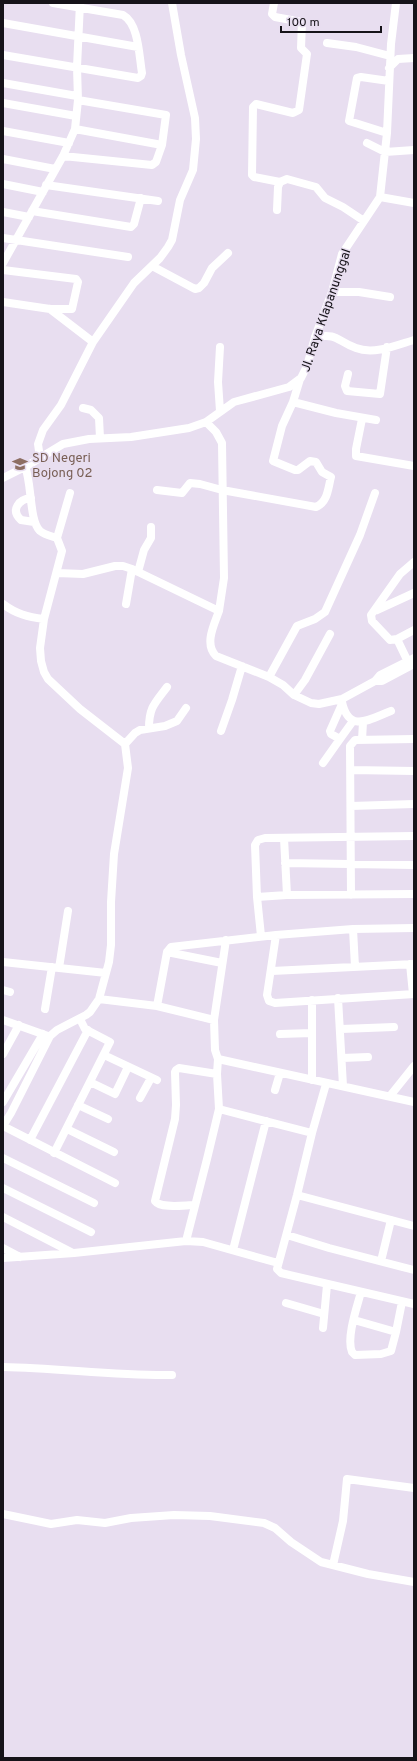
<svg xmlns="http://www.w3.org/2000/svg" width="417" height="1761" font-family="Overpass,sans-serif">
	<rect width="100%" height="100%" fill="#e8def0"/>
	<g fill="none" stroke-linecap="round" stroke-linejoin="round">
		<path stroke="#fff" stroke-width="8" d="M274 3 272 14 275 17 302 22 301 48 307 54 299 110 293 113 256 104 253 107 252 175 254 177 280 182
			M3 23 138 47
			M327 43 356 47 390 56
			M3 55 138 78 141 76 142 73C139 56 139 24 123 15L53 3
			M389 68 398 59 414 58
			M3 83 77 96
			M3 103 76 116
			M75 129 162 145 166 115 78 100
			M3 131 69 143
			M387 133 349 121 357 78 361 77 389 81
			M367 143 385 152 414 150
			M63 156 152 165 156 162 162 145
			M3 159 55 169
			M3 184 43 192
			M46 185 158 201
			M380 197 414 203
			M277 210 278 187 280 182 287 179 316 187 325 198 343 207 364 221
			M32 211 131 227 134 224 141 198
			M3 212 29 217
			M3 238 128 257
			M3 263 63 156 75 129 78 100 77 67 80 3
			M152 266 195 289 199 288 204 283 212 268 228 253
			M3 270 76 279 78 282 72 309H50L3 302
			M332 292H359L390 297
			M50 309 93 342
			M315 337C339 333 336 341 356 348 374 355 397 345 414 340
			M220 347 218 382 220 411
			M348 374 345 386 347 391 380 394 387 347
			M293 402 336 413 376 420
			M83 408 91 410 99 418 100 438
			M362 419 356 449V456L414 466
			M206 422 216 432 222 443 224 578 219 611
			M40 458 38 444 43 430 61 405 93 342 134 283 160 258 168 247 172 240 180 200 193 170 196 139 195 118 181 55 172 3
			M3 478 25 467 63 444 89 439 131 437 189 428 206 422 234 402 289 387 301 378 307 366 315 337 332 292 342 254 380 197 387 133 391 44 396 3
			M157 490 182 493 190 483 200 484 222 490 316 507C328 502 328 488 331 477L322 472 316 462 310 461 298 470H295L273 461 282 426 293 402 300 379
			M31 498C19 499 10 510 21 520L34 522
			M57 538 70 493
			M414 562 400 574 371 615 372 621 390 640 397 639 414 630
			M138 572 144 550 151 538V527
			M57 573 83 574 115 566H123L132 569 219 611C214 625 204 644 216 656L269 677 283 685 294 695 311 703 319 704 342 699 375 681 380 675 414 658
			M3 604C16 614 28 617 44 619
			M126 604 132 569
			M377 610 414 593
			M397 639 410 666
			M269 677 297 626 315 619 325 612 360 535 375 493
			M375 681H382L414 664
			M294 695 305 680 330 634
			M342 702C349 734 370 719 391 711
			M149 728C149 707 155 703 167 687
			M221 731 232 700 242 666
			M340 739 353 721
			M362 740 363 722
			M125 744 135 733 140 730 165 726 177 721 186 708
			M323 763 340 739 331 734 330 731 342 704
			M351 770 414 771
			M351 806 414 804
			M414 836 265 838 258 840 255 845 257 897 287 895 414 894
			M284 838 287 895
			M285 863 414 865
			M351 895 350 746 355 740 414 739
			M257 897 261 936
			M353 929 355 967
			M276 935 267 995 269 1001 275 1003 414 994
			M167 952 222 963
			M3 962 106 973
			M410 964 413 994
			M59 968 68 911
			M272 971 414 964
			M3 990 10 992
			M338 998 343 1086
			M99 999 157 1006 214 1020
			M312 1000V1080
			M157 1006 167 952 171 947 276 935 353 929 414 928
			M45 1009 52 967
			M3 1020 48 1036
			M341 1029 394 1027
			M280 1034 312 1033
			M3 1054 19 1025
			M104 1055 157 1080
			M342 1058 368 1057
			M218 1059 414 1102
			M90 1082 115 1094 128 1067
			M326 1084 312 1133 297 1195 277 1269 281 1273 414 1304
			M275 1090 280 1073
			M390 1096 414 1066
			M140 1098 151 1078
			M3 1102 43 1034
			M78 1105 108 1119
			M219 1109 312 1133
			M3 1126 11 1113 50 1036 57 1030 86 1015 90 1012 99 999 109 962 111 945V902L114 854 128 768 125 744 80 709 48 679 44 672 41 661 40 648 44 619 62 551 57 538C51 536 45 535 40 531 29 521 32 482 25 467
			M3 1126 115 1183
			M67 1129 114 1152
			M30 1140 88 1030
			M54 1153 110 1042 85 1029 80 1019
			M3 1158 94 1203
			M3 1188 91 1232
			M297 1195 414 1226
			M194 1205C185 1205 161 1209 155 1201L175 1119 176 1105 175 1072 176 1070 179 1068 217 1074
			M3 1217 73 1253
			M287 1235 329 1248 414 1270
			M186 1241 207 1159 219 1109 217 1074 218 1059 215 1050 214 1020 226 940
			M3 1248 20 1257
			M233 1250 266 1121
			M3 1258 74 1253 186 1241 203 1242 278 1263
			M381 1261 391 1220
			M361 1292C357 1307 346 1338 352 1352L355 1355 381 1354 391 1351 396 1332 402 1302
			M286 1303 324 1314
			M354 1320 396 1332
			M323 1328 327 1285
			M3 1367C60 1368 116 1376 172 1375
			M3 1514 51 1524 77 1520 105 1523 131 1518 174 1515 210 1516 264 1523 275 1528 291 1542 321 1562 368 1574 414 1582
			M333 1565 343 1521 347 1479 414 1488"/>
	</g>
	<defs>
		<g id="school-bare" transform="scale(1.2)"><path d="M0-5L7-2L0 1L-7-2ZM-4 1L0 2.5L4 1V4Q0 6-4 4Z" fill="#8d6e63" stroke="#e8def0" stroke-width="2.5" paint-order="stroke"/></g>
	</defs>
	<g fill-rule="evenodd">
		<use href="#school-bare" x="20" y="464"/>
	</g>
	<g text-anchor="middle" stroke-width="3" stroke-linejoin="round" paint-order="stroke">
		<g font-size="13" fill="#161319" stroke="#e8def0">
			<text transform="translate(325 310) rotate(-71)" y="5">Jl. Raya Klapanunggal</text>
		</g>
		<g font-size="13" fill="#785e54" stroke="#e8def0" text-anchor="start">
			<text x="32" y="462">SD Negeri<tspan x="32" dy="15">Bojong 02</tspan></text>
		</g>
	</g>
	<rect width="417" height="1761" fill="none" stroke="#161319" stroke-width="8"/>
	<path d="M281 26v6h100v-6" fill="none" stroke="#161319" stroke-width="2"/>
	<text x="287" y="26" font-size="12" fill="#161319" stroke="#e8def0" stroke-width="3" paint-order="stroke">100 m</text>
</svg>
